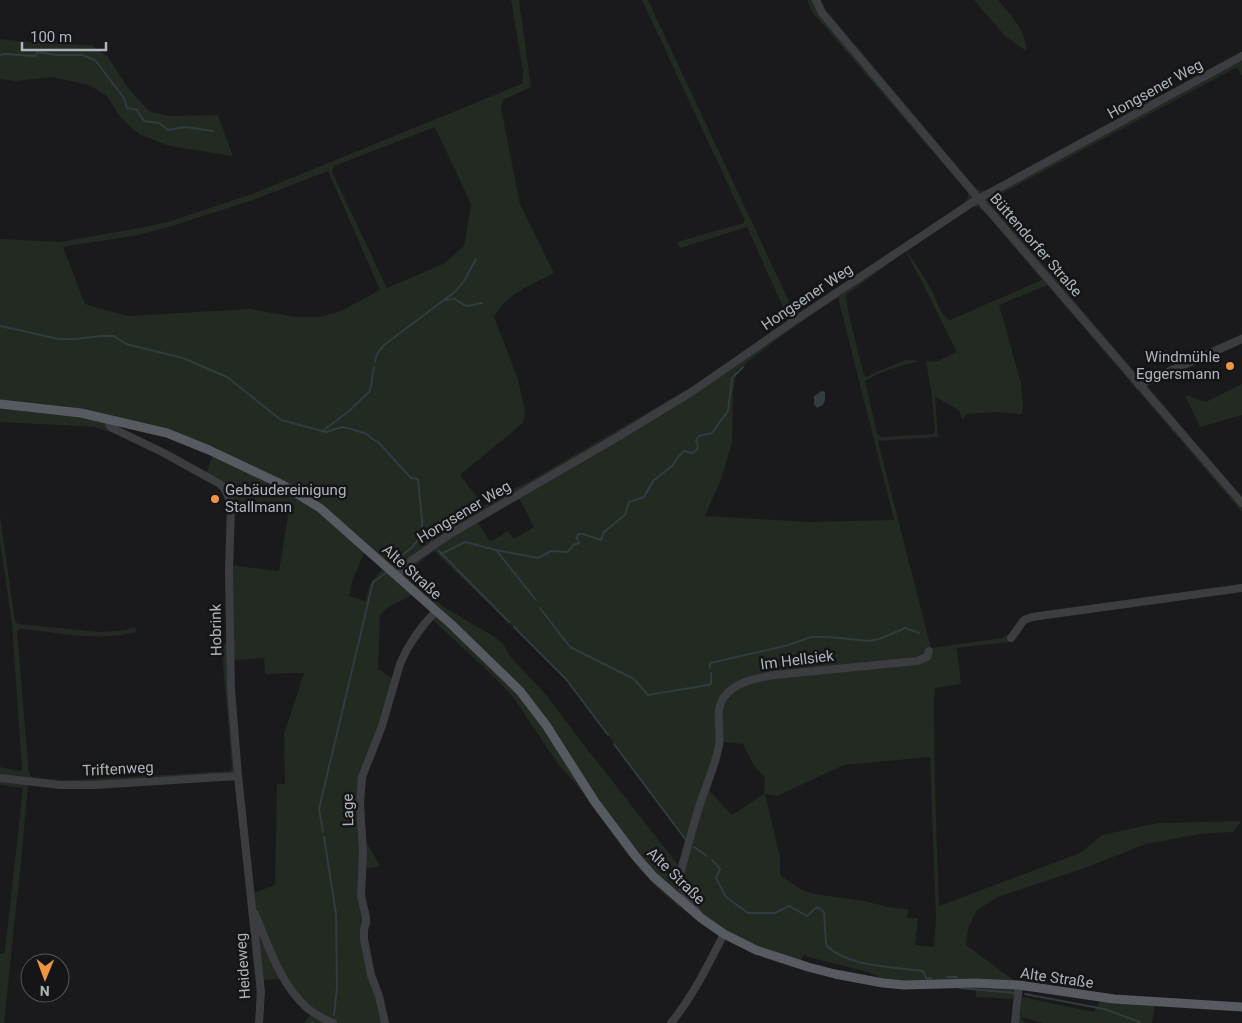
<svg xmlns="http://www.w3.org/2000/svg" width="1242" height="1023" font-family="Roboto,sans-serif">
	<rect width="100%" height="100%" fill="#1a1a1c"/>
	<path fill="#222a22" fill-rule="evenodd" d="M511 0H519L531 87 503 100 501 108 520 204 554 273C532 285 505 294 494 317L518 379 525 411 523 423 460 475 484 506 510 490 528 482 693 386 787 321V316L747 227 680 248 677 242 744 223 745 221 642 0H648L794 312 796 314 801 313 965 202 968 197V193L820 21 812 12 807 0H821L826 10 975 187 981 191 987 190 1103 126 1215 68 1242 52V76L1237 67 990 200 991 203 1141 379 1242 334V341L1146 384 1242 498V512L1047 285 999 305 1021 383 1023 404 1022 413 1020 414 997 412 967 414 962 419 959 410 935 397 938 437 878 441 931 648 1002 638C1012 634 1014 628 1019 619L1024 617 1032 619C1019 625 1020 637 1008 642L957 648 961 684 935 688 934 700 935 791 939 906 1080 853 1102 835 1158 823 1241 821 1233 832 1200 834 1146 844 1082 869 998 897 977 910 968 928 966 945 1015 981 938 986 880 979 877 976 868 972 808 957 804 954 800 961 747 942 726 931 679 898 680 908 652 883 626 853 576 784 558 764 513 697 493 676 433 620 407 655 365 778 363 805 364 838 380 866 363 869 365 930 372 972 388 1023H304L312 1013 282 979 262 980 257 1020 256 984 235 783 233 781 229 780 30 784 28 786 22 852 4 1023H0V954L4 953 5 950 23 788 0 785V767L18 771 22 769 12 624 0 542V515L15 622 19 624 100 632 126 630 135 627 136 632C100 642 60 633 23 629H19L17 632 29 773 32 777 61 780 94 779 230 771 232 768 221 644 228 643V565L279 571 288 515 227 501 223 489 206 475 214 451 167 432 103 423 116 431V434L95 427 0 422V239L60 242 140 228 171 221 252 194 519 85 523 83V71ZM435 127 471 204 464 246 445 263 387 288 332 172 334 166ZM328 171 380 290 341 311 320 317H296L250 309 127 316 85 304 63 247 138 235 172 226 253 200ZM972 207H978L988 216 1042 280 950 320C940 315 937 300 932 291 925 277 915 264 907 251ZM906 251 957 352 936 362 926 361 932 396 935 431 933 434 881 437 877 433 865 381C882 370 901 366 919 361L906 360 874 373 867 377 864 376 848 311 846 295ZM838 297 894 520 810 522 705 516 720 482 732 443 733 392 737 370 786 333ZM518 496 534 527 514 539 508 531 490 542 477 521ZM365 550 384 567 370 584 365 601 349 596 352 582ZM434 551 511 625 523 635 562 674 687 840 679 866 580 740 547 696 509 655 504 645 495 637 444 607 404 575ZM412 595 430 612 392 678 378 669 380 615 387 608ZM264 658 265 674 304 673 284 734 285 784H277L275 885 254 893 234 698 233 660ZM721 742 743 744 753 764 765 778 764 794 732 815 707 788ZM930 757 936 918 934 947 915 945 918 918H907L908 909 893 908 864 901 814 894 800 889 780 875V857L765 794 777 796 844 765Z
		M974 0H998C1010 15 1027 30 1026 51L1005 36Z
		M0 39 49 44 91 45 108 57 128 88 149 111 168 116 218 115 233 156 169 146 139 134 121 118 107 96 89 85 51 77 15 81 0 79Z
		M1242 384V415L1200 427 1185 395 1206 402Z
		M976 986 1017 989 1016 999 976 997Z
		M1022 997 1094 1012 1100 1001 1155 1006 1152 1023H1043L1021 1017 1024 1023H1017L1018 1017H1020Z"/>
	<path fill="#303c40" d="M822 391 825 392V400L823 405 817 408 814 404V396Z"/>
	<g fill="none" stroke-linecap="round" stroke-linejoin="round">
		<path stroke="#303c40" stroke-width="2" d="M0 55 4 54 36 56 37 52 56 55H82L95 60 124 98 127 108 137 110 144 121 159 123 168 130 185 127 213 131
			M444 300 455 299 464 305 468 306 482 303
			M0 326 59 339H76L101 336H114L126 344 183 358 227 377 281 420 326 432 342 427 351 429 367 434 371 438 378 442 411 478 418 479 422 520V530L432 543
			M375 362C376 354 379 351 384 345L456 291 464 281 476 259
			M324 430 349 411 370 391 374 367
			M496 550 538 558 551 551 568 552 573 545 579 543 577 538 578 534H583L601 540 604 532 625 515 629 502 644 497 653 481 672 466 679 456 684 451 693 453C699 448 699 446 696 440L699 436 712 433 728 411 732 378 743 367
			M439 551 509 622
			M441 554 465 542 496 550 536 600
			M392 562C406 552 417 547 422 530
			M540 608 570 647 634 679 648 695 708 685 711 684V673
			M514 627 566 679 608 735
			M710 668V663L789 645 811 637H828L870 641 882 638 905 628 919 633
			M614 744 686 840
			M323 832 319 809 373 582 386 573
			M324 837 336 914 337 987 334 1015
			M694 847 707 856
			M712 860 720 869 716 878 726 897 748 913H775L789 906 807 916 817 907 824 912 826 945C847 967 894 967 923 971L927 979 931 978
			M947 977H957
			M960 988 1015 993
			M1025 994 1104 1009 1140 1022
			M311 1023H313"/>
		<path stroke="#3b3d41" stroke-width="8" d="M816 0 822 13 979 199 1242 503
			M1139 385 1242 339
			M110 420 109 424 112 428 164 453 220 484C227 490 229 498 231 507L229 571 231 689 238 776 261 992 259 1023
			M397 576 412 560 452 533 616 438 693 391 794 321 973 202 1242 56
			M1011 638 1024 620 1032 617 1242 588
			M0 778 60 785H95L238 776
			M697 912 678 881C685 856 692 830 700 804 706 786 714 768 718 750 723 733 713 712 724 697 736 681 757 678 775 675L917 661 927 657 929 651
			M255 914C268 945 280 983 306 1007 313 1013 324 1019 333 1023
			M385 1023 379 996 371 975 364 939V930L366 923V917L361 896 363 851 360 804 362 777 382 726 400 664C408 645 421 626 436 611
			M671 1023C693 996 708 965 724 934
			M1015 1023 1019 985"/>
		<path stroke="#575a60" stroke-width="9" d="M0 404 81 413 167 433 209 450 283 485 320 508 452 625 520 691 546 725 595 802 637 858 654 877 701 918 724 934 756 950 808 967 835 974 883 983 904 985 976 983 995 984 1019 985 1114 999 1242 1007"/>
	</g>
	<g fill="#ed9541" stroke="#151517" stroke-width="2">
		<circle cx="1230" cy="366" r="5"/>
		<circle cx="215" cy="499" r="5"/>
	</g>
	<g text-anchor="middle" stroke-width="5" stroke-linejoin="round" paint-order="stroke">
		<g font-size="15" fill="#adb4bb" stroke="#151517">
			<text transform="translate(1155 89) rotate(-29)" y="5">Hongsener Weg</text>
			<text transform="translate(1036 245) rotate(49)" y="5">Büttendorfer Straße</text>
			<text transform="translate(807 297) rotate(-34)" y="5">Hongsener Weg</text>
			<text transform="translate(464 512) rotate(-31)" y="5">Hongsener Weg</text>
			<text transform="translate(412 572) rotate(42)" y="5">Alte Straße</text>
			<text transform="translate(216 630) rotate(-91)" y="5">Hobrink</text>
			<text transform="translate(797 660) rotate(-7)" y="5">Im Hellsiek</text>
			<text transform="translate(118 769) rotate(-3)" y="5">Triftenweg</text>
			<text transform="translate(348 810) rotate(-91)" y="5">Lage</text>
			<text transform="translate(676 876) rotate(44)" y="5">Alte Straße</text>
			<text transform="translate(243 966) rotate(-94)" y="5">Heideweg</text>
			<text transform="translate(1057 978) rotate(8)" y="5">Alte Straße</text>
		</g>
		<g font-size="15" fill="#adb4bb" stroke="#151517" text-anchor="end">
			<text x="1220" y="362">Windmühle<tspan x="1220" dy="17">Eggersmann</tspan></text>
			<text x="225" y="495" text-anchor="start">Gebäudereinigung<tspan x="225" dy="17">Stallmann</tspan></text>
		</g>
	</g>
	<g transform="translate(45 978) rotate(181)"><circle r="24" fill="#151517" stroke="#525559"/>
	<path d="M0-4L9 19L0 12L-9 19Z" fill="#ed9541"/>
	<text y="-8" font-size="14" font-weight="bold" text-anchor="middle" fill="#adb4bb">N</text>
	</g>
	<path d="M22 42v8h84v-8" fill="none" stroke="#adb4bb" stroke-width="2.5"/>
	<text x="30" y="42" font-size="15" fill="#adb4bb" stroke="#151517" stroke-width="4" paint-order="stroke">100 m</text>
</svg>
